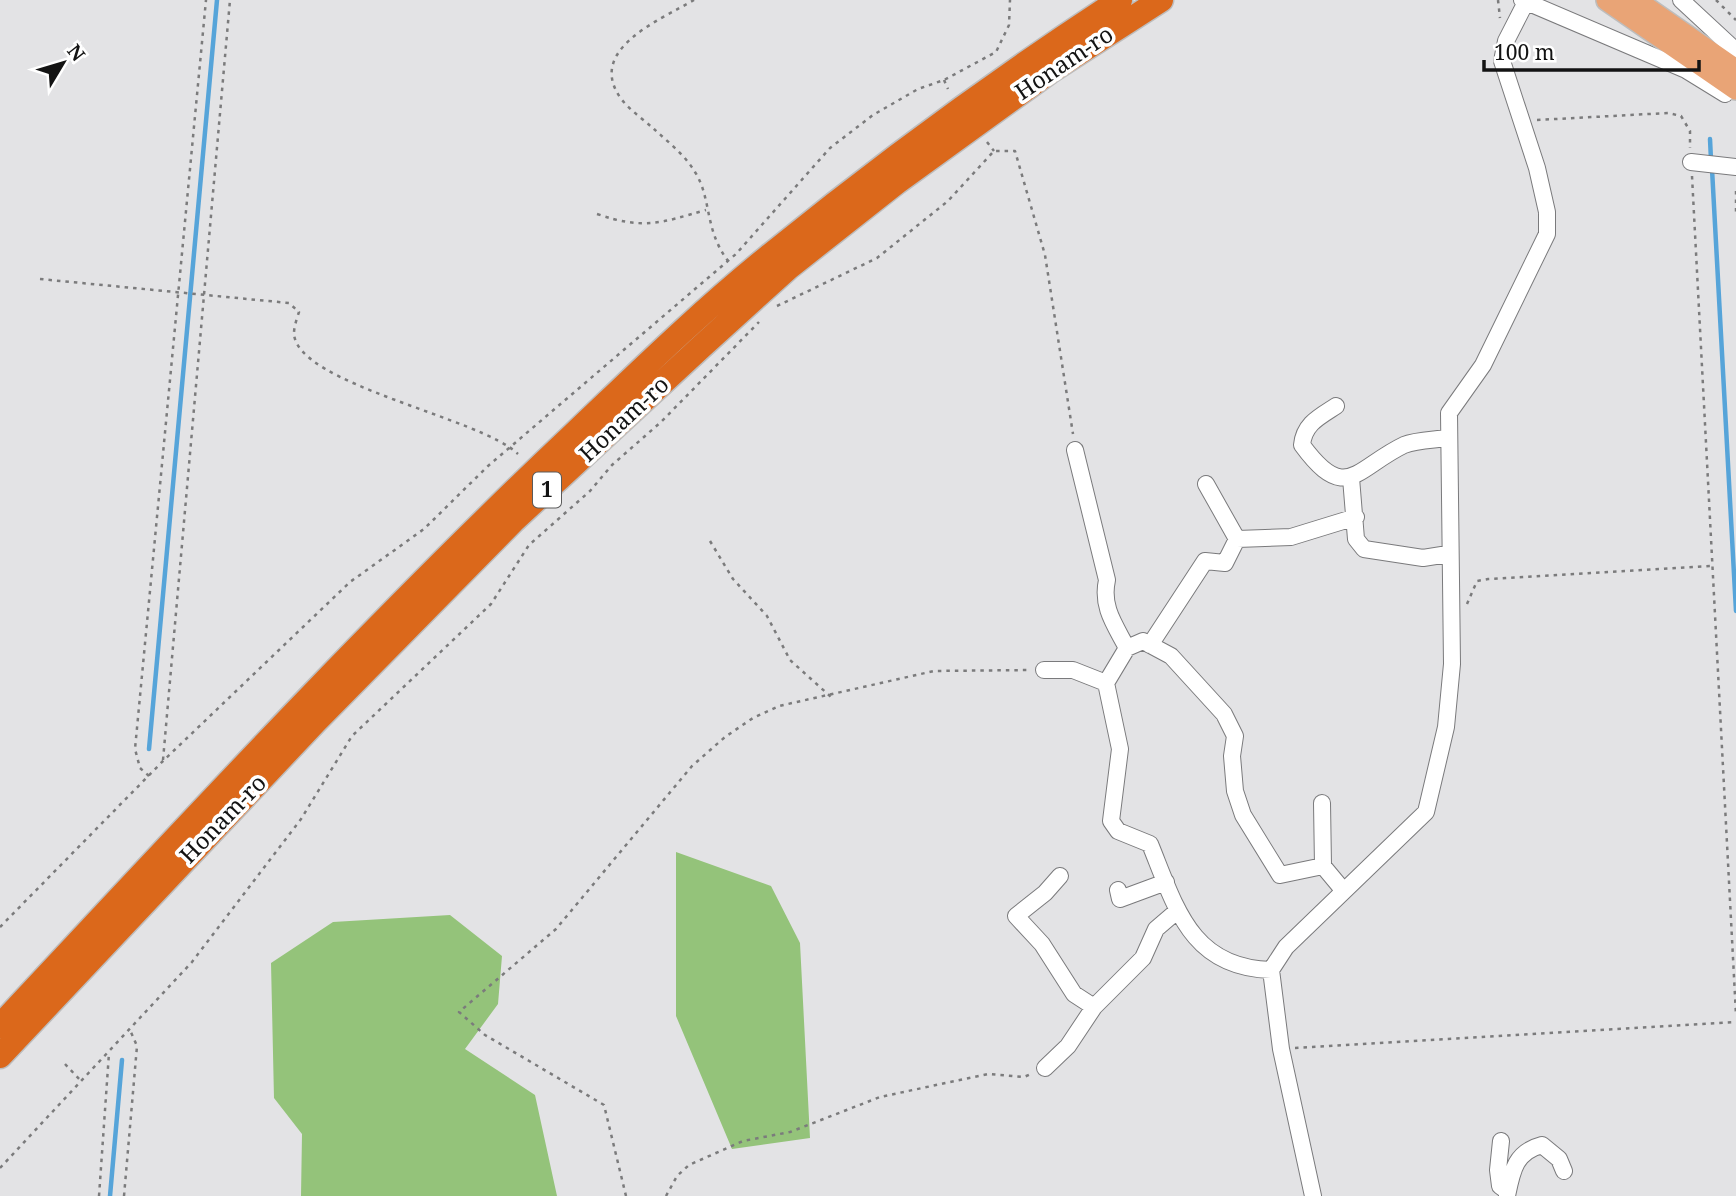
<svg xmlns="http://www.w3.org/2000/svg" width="1736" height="1196" font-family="'Noto Serif',serif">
	<rect width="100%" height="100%" fill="#e3e3e5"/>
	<path fill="#94c37a" d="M676 852 771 886 800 943 810 1138 732 1149 676 1016Z
		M450 915 502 956 498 1004 465 1049 535 1095 557 1196H301L302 1134 274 1098 271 963 333 922Z"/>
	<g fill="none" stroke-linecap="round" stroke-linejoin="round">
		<path stroke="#56a4d9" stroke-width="4.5" d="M1710 139 1711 160
			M1712 169 1736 611
			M149 749 217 0
			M110 1196 122 1060"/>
		<g stroke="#7a7a7c" stroke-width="18">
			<path id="minor" d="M1522 0 1686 70 1725 94 1729 84
				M1681 0 1736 51
				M1691 162 1736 167
				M1336 406C1319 417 1304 424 1302 445 1346 505 1356 468 1404 445 1416 440 1434 440 1447 438
				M1075 450 1107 580C1101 607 1115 625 1127 648
				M1351 478 1356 539 1364 549 1423 558 1448 554
				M1206 484 1237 539
				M1150 645 1205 561 1225 563 1237 539 1291 537 1356 517
				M1044 670H1073L1106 683 1127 648 1143 641 1171 656 1224 714 1235 736 1232 756 1235 791 1243 815 1280 875 1323 866 1343 890
				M1106 683 1120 749 1111 821 1118 831 1150 844C1176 908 1191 968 1271 970
				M1322 803 1323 866
				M1060 876 1045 893 1016 916 1042 944 1074 994 1094 1007 1143 958 1156 929 1177 911
				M1118 890 1120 899 1166 882
				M1045 1068 1068 1046 1094 1007
				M1501 1141 1498 1170 1500 1186 1507 1191
				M1313 1196 1281 1049 1271 970 1286 947 1426 812 1446 727 1452 664 1449 413 1483 365 1547 234V212L1537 168 1502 61 1506 41 1527 0
				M1507 1196C1512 1171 1515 1152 1542 1145L1559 1159 1564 1171"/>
		</g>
		<g stroke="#bdbdbd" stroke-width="24">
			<path id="major" d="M1607 0 1736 89
				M1635 0 1736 70"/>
		</g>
		<g stroke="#bdbdbd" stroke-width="27">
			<path id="highway" d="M0 1026C188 825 375 622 575 433 638 373 700 312 768 257 880 166 998 79 1120 0
				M0 1056 315 722 513 521 701 347 788 268 897 182 1049 72 1161 0"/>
		</g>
		<path stroke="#7b7b7c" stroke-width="2.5" stroke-dasharray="3.5 5" stroke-linecap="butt" d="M694 0C660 20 584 50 622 100 631 111 644 120 654 129 668 142 685 155 695 172 712 199 704 229 728 261
			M1498 0 1500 18
			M1716 0 1736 20
			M944 80 948 89
			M1537 120 1668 113 1681 116 1690 131V148
			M987 142 994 151
			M1692 176 1736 1015
			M1736 191V216
			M597 214C644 230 660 223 706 210
			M40 279 289 303 299 312C297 318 294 327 294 333 295 384 482 418 518 454
			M777 306 877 258 948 201 994 151H1015L1045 255 1073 434
			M710 541 733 579 767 616 790 660 831 697
			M1467 604 1477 581 1488 579 1710 566
			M163 760 230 0
			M149 776 140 768 135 749 206 0
			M0 927 163 761 350 582 424 529 488 466 736 254 830 148 873 115 918 89 944 80 996 52 1009 25 1010 0
			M1295 1048 1736 1022
			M65 1064 81 1081
			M0 1168 192 962 301 819 352 736 491 604 529 545 590 491 612 465 661 422 759 322
			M99 1196 109 1053
			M124 1196 137 1046 130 1030
			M626 1196 604 1105 485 1035 459 1012 556 929 692 766 725 737 753 718 779 706 934 671 1030 670
			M666 1196 677 1176 689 1165 743 1141 790 1132 880 1097 988 1074 1024 1077 1033 1073"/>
		<use href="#minor" stroke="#fff" stroke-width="16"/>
		<use href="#major" stroke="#e9a476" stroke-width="21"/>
		<use href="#highway" stroke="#db681b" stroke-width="24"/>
	</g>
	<g text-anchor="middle" stroke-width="7" stroke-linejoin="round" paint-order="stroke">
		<rect fill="#fff" stroke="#5a5a5a" stroke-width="2" x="533" y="472.5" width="28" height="35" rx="5"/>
		<g font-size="21" font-weight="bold" fill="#131313">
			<text x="547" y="497">1</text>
		</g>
		<g font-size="23" fill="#131313" stroke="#fff">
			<text transform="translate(1064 63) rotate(-34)" y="8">Honam-ro</text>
			<text transform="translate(624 419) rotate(-43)" y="8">Honam-ro</text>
			<text transform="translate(223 819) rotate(-46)" y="8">Honam-ro</text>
		</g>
	</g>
	<g transform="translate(63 63) rotate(52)" stroke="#ffffff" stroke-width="5" paint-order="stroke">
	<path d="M0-5L12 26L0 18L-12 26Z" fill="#131313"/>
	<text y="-10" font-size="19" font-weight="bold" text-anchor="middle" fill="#131313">N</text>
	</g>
	<path d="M1484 60v10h215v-10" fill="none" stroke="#131313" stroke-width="3.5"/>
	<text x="1494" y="60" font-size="21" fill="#131313" stroke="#ffffff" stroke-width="5" paint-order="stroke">100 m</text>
</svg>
